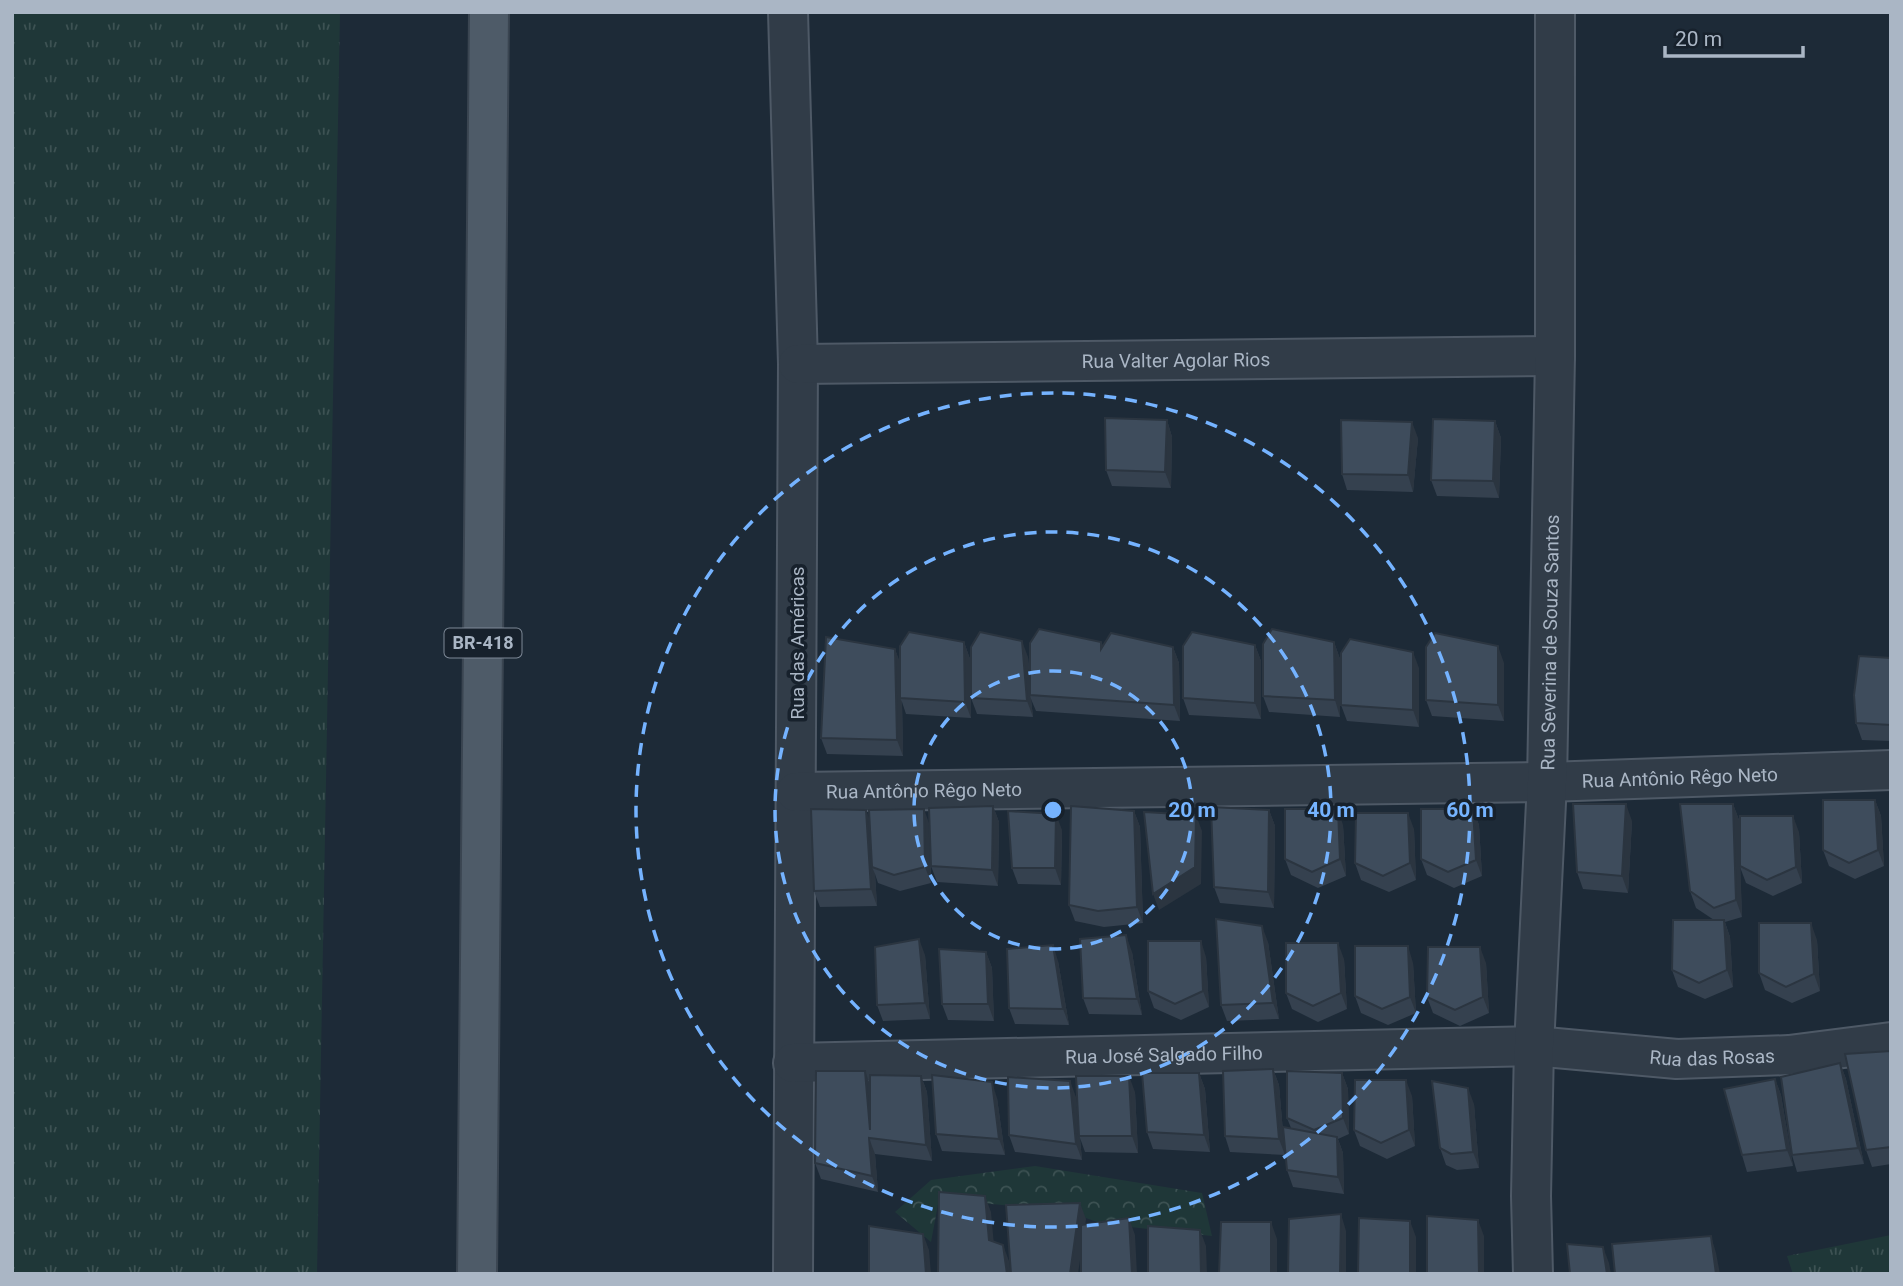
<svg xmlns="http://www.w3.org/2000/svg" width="1903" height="1286" font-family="Roboto,sans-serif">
	<defs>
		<pattern id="grass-tufts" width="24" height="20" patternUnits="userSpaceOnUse" patternTransform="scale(1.75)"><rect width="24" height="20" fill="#1f3738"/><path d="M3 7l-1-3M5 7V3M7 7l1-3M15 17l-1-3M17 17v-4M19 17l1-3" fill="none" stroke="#3d5253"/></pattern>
		<pattern id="forest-crowns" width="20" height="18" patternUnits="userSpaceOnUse" patternTransform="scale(1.75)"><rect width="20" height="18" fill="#1f3738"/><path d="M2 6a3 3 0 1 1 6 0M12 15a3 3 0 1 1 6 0" fill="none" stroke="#3d5253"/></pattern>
	</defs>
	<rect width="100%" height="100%" fill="#1d2a37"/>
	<path fill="url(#grass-tufts)" d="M12 12H340L317 1274H12Z
		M1891 1235V1274H1793L1787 1256Z"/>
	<path fill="url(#forest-crowns)" d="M1035 1166 1202 1193 1212 1236 1103 1224 1066 1211 939 1199 931 1242 895 1212 931 1180Z"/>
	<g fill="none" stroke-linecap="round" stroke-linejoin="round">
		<g stroke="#4e5966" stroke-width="42">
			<g id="minor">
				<path d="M788 12 798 364 793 1274"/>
				<path id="s1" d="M798 364 1555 356"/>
				<path id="s2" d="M796 792 1547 782 1891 770"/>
				<path id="s3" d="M793 1063 1534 1046 1677 1059 1789 1055 1891 1042"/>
				<path id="s4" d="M1533 1274 1531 1196 1534 1046 1547 782 1555 356V12"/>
			</g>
		</g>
		<g stroke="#3a4551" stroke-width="42">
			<path id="major" d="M477 1274 489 12"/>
		</g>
		<use href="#minor" stroke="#313c48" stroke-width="38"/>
		<use href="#major" stroke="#4e5b68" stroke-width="38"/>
	</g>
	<path fill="#35414f" d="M1167 420 1172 437 1171 488 1112 486 1106 470Z
		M1495 421 1501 438 1499 498 1437 496 1431 480Z
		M1418 438 1413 492 1347 490 1342 474Z
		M964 642 970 659 971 718 906 714 902 702 903 756 827 754 821 738 895 649 900 664Z
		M1101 642 1103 646 1173 647 1179 663 1180 721 1036 711 1031 699 1033 717 977 714 971 698 1028 657 1030 681Z
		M1334 642 1340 659V717L1269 712 1263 696Z
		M1255 645 1261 661V719L1189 715 1183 698Z
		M1891 658V741L1862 740 1856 723Z
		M1504 663V721L1432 716 1426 700Z
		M1419 668V727L1347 721 1341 705Z
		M1875 800 1881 816 1884 866 1855 879 1829 866 1823 850Z
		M1733 804 1739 820 1740 859 1799 832 1802 883 1773 896 1746 883 1740 867 1742 917 1725 922 1730 937 1733 987 1705 999 1678 987 1672 970 1714 920 1696 908 1690 891Z
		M993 806 999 822 998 886 937 882 931 866V853V883L900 891 878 883 875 874 877 906 820 907 814 891 930 824Z
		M1473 809 1479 825 1482 876 1454 888 1427 875 1421 859Z
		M1269 810 1275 826 1274 908 1220 903 1214 887Z
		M1134 811 1140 827 1143 923 1104 927 1075 921 1069 905Z
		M1632 821 1628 893 1583 889 1577 872Z
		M1343 825 1346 876 1318 888 1291 875 1285 859Z
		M1414 829 1416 880 1389 892 1361 880 1355 863Z
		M1062 830 1061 885 1018 884 1012 868Z
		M1817 940 1820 991 1792 1003 1765 990 1759 973Z
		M1268 942 1279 1019 1227 1021 1221 1005Z
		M986 952 992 968 994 1021 948 1020 942 1004Z
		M1132 952 1142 1015 1089 1014 1083 998Z
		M925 955 930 1019 883 1021 877 1005Z
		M1206 957 1209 1007 1181 1020 1154 1008 1148 991Z
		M1344 959 1347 1009 1318 1022 1292 1009 1286 993Z
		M1058 961 1069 1025 1015 1024 1009 1008Z
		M1413 963 1416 1013 1388 1025 1361 1013 1355 996Z
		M1486 963 1489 1013 1460 1026 1433 1013 1427 997Z
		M1891 1051V1164L1872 1167 1866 1150Z
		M1840 1063 1846 1079 1864 1164 1797 1172 1792 1155Z
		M1273 1069 1279 1085 1285 1155 1230 1152 1225 1136Z
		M1199 1073 1205 1089 1210 1152 1153 1149 1147 1132Z
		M1342 1073 1348 1089 1349 1134 1338 1139 1343 1153 1344 1194 1293 1187 1287 1170 1291 1128 1287 1118Z
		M921 1076 927 1092 932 1161 875 1154 878 1192 821 1179 815 1163 870 1085Z
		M1775 1079 1781 1095 1793 1166 1747 1172 1742 1155Z
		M1135 1092 1138 1153 1085 1152 1080 1138 1082 1160 1015 1152 1009 1135 1076 1097 1078 1120Z
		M1412 1096 1415 1146 1387 1159 1360 1146 1354 1130Z
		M997 1098 1005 1155 942 1151 936 1134Z
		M1474 1104 1479 1168 1457 1170 1446 1165 1440 1148Z"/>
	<path fill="#2b3540" d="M1167 420 1172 437 1171 488 1165 472Z
		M1495 421 1501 438 1499 498 1493 481Z
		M1412 422 1418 438 1413 492 1408 475Z
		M1022 641 1028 657 1031 695H1030L1031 699 1033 717 1027 701Z
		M964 642 970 659 971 718 965 702Z
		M1334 642 1340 659V717L1335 700Z
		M1255 645 1261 661V719L1255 703Z
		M1498 646 1504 663V721L1498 705Z
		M1173 647 1179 663 1180 721 1174 705Z
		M895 649 901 665 900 698 902 702 903 756 897 740Z
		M1413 652 1419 668V727L1413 710Z
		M1875 800 1881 816 1884 866 1878 850Z
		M1626 804 1632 821 1628 893 1622 876Z
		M1733 804 1739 820 1742 917 1736 900Z
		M993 806 999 822 998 886 992 870Z
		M924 809 930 826 931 883 925 867Z
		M1338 809 1343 825 1346 876 1340 859Z
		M1473 809 1479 825 1482 876 1476 860Z
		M866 810 872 826V867L875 874 877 906 871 889Z
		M1269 810 1275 826 1274 908 1268 892Z
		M1134 811 1140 827 1143 923 1137 907Z
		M1408 813 1414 829 1416 880 1410 863Z
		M1056 814 1062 830 1061 885 1055 868Z
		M1196 815 1202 831 1201 884 1159 910 1153 894Z
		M1793 816 1799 832 1802 883 1796 867Z
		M1724 920 1730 937 1733 987 1727 970Z
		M1811 923 1817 940 1820 991 1814 974Z
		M1262 926 1268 942 1279 1019 1273 1003Z
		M1126 935 1132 952 1142 1015 1137 999Z
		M919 939 925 955 930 1019 925 1003Z
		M1201 941 1206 957 1209 1007 1203 991Z
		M1338 943 1344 959 1347 1009 1341 993Z
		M1053 945 1058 961 1069 1025 1063 1009Z
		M1408 946 1413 963 1416 1013 1410 997Z
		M1480 947 1486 963 1489 1013 1483 997Z
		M986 952 992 968 994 1021 988 1004Z
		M1840 1063 1846 1079 1864 1164 1858 1148Z
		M1273 1069 1279 1085 1285 1155 1279 1139Z
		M865 1071 871 1087 870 1130Z
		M1199 1073 1205 1089 1210 1152 1204 1135Z
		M1342 1073 1348 1089 1349 1134 1343 1118Z
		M921 1076 927 1092 932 1161 926 1145Z
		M1129 1076 1135 1092 1138 1153 1132 1136Z
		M1775 1079 1781 1095 1793 1166 1787 1150Z
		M1406 1080 1412 1096 1415 1146 1409 1130Z
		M1070 1081 1076 1097 1082 1160 1076 1144Z
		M992 1082 997 1098 1005 1155 999 1139Z
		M1468 1088 1474 1104 1479 1168 1473 1152Z
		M1337 1137 1343 1153 1344 1194 1338 1177Z
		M869 1138 875 1154 878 1192 872 1176Z
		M985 1196 991 1212 995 1256 989 1240Z
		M1080 1203 1086 1219 1078 1274H1070Z
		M1341 1214 1346 1231V1274H1340Z
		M1129 1218 1135 1235 1137 1274H1132Z
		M1478 1220 1484 1236V1274H1479Z
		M1410 1221 1416 1237V1274H1410Z
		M1271 1222 1277 1239V1274H1271Z
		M1200 1230 1206 1246 1207 1274H1201Z
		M923 1234 929 1250 931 1274H926Z
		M1711 1236 1716 1253 1720 1274H1716Z
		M1003 1245 1009 1261 1011 1274H1007Z
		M1603 1247 1609 1263 1611 1274H1607Z"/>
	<path fill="#3e4c5c" stroke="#2b3540" stroke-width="2" d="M1105 418 1167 420 1165 472 1106 470Z
		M1433 419 1495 421 1493 481 1431 480Z
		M1341 420 1412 422 1408 475 1342 474Z
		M1039 629 1101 642V649L1111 633 1173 647 1174 705 1030 695V643Z
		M1272 629 1334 642 1335 700 1263 696V644Z
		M909 632 964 642 965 702 900 698V646Z
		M980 632 1022 641 1027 701 971 698V647Z
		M1192 632 1255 645V703L1183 698V646Z
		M1435 633 1498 646V705L1426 700V647Z
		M826 637 895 649 897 740 821 738Z
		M1350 639 1413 652V710L1341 705V653Z
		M1859 656 1891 658V725L1856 723 1854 695Z
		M1823 800H1875L1878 850 1849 863 1823 850Z
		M1573 804H1626L1622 876 1577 872Z
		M1680 804H1733L1736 900 1714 908 1690 891Z
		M993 806 992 870 931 866 929 808Z
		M1071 806 1134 811 1137 907 1098 911 1069 905Z
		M1211 807 1269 810 1268 892 1214 887Z
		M811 809 866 810 871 889 814 891Z
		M924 809 925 867 894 875 872 867 869 810Z
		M1285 809H1338L1340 859 1312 872 1285 859Z
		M1421 809H1473L1476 860 1448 872 1421 859Z
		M1008 811 1056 814 1055 868H1012Z
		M1144 812 1196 815 1195 867 1153 894Z
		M1356 813H1408L1410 863 1383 876 1355 863Z
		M1740 816H1793L1796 867 1767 880 1740 866Z
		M1216 919 1262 926 1273 1003 1221 1005Z
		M1673 920H1724L1727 970 1699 983 1672 970Z
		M1759 923H1811L1814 974 1786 987 1759 973Z
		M1126 935 1137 999 1083 998 1080 939Z
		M919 939 925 1003 877 1005 875 947Z
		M1148 941H1201L1203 991 1175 1004 1148 991Z
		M1286 943H1338L1341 993 1313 1006 1286 993Z
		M1053 945 1063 1009 1009 1008 1007 949Z
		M1355 946H1408L1410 997 1382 1009 1355 996Z
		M1428 947H1480L1483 997 1455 1010 1427 997Z
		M939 949 986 952 988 1004H942Z
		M1891 1051V1147L1866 1150 1845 1054Z
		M1840 1063 1858 1148 1792 1155 1781 1077Z
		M1273 1069 1279 1139 1225 1136 1223 1071Z
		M816 1071H865L870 1130V1075L921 1076 926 1145 869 1138 872 1176 815 1163Z
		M1287 1071 1342 1073 1343 1118 1314 1130 1287 1118Z
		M1142 1073H1199L1204 1135 1147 1132Z
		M932 1075 992 1082 999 1139 936 1134Z
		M1076 1076H1129L1132 1136H1079Z
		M1008 1077 1070 1081 1076 1144 1009 1135Z
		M1775 1079 1787 1150 1742 1155 1724 1089Z
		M1355 1080H1406L1409 1130 1381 1143 1354 1130Z
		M1432 1081 1468 1088 1473 1152 1451 1154 1440 1148Z
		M1283 1127 1337 1137 1338 1177 1287 1170Z
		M939 1192 985 1196 989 1240 1003 1245 1007 1274H938Z
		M1080 1203 1070 1274H1011L1006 1205Z
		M1341 1214 1340 1274H1288L1289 1219Z
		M1427 1216 1478 1220 1479 1274H1427Z
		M1129 1218 1132 1274H1081V1225Z
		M1359 1218 1410 1221V1274H1358Z
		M1221 1222H1271V1274H1219Z
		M869 1226 923 1234 926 1274H869Z
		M1148 1226 1200 1230 1201 1274H1148Z
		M1711 1236 1716 1274H1615L1612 1244Z
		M1567 1244 1603 1247 1607 1274H1570Z"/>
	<g fill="none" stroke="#75b3ff" stroke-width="3.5" stroke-dasharray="12 9">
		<circle cx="1053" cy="810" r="139"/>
		<circle cx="1053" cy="810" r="278"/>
		<circle cx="1053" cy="810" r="417"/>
	</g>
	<g text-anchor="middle" stroke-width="7" stroke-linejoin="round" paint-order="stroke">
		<rect fill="#17212c" stroke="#7e8997" stroke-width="2" x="444.5" y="628.5" width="77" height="29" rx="5"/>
		<g font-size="18" font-weight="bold" fill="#aab6c5">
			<text x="483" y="649">BR-418</text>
		</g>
		<g font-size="19" fill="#aab6c5" stroke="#17212c">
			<text dy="7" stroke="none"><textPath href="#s1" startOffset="378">Rua Valter Agolar Rios</textPath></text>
			<text transform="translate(797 643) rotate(-90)" y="7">Rua das Américas</text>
			<text dy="7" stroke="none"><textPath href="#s4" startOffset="632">Rua Severina de Souza Santos</textPath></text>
			<text dy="7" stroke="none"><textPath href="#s2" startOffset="884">Rua Antônio Rêgo Neto</textPath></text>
			<text dy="7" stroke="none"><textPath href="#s2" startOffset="128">Rua Antônio Rêgo Neto</textPath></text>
			<text dy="7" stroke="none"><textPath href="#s3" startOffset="371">Rua José Salgado Filho</textPath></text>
			<text dy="7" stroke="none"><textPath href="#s3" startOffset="920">Rua das Rosas</textPath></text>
		</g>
	</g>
	<circle cx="1053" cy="810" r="10" fill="#75b3ff" stroke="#17212c" stroke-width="3.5"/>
	<g font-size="21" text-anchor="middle" font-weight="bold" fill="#75b3ff" stroke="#17212c" stroke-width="7" stroke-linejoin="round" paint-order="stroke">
		<text x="1192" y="817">20 m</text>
		<text x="1331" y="817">40 m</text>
		<text x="1470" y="817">60 m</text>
	</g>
	<rect width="1903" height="1286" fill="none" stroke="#aab6c5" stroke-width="28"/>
	<path d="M1665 46v10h138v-10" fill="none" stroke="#aab6c5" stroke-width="3.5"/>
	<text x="1675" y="46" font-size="21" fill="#aab6c5" stroke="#17212c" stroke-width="5" paint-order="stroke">20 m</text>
</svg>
